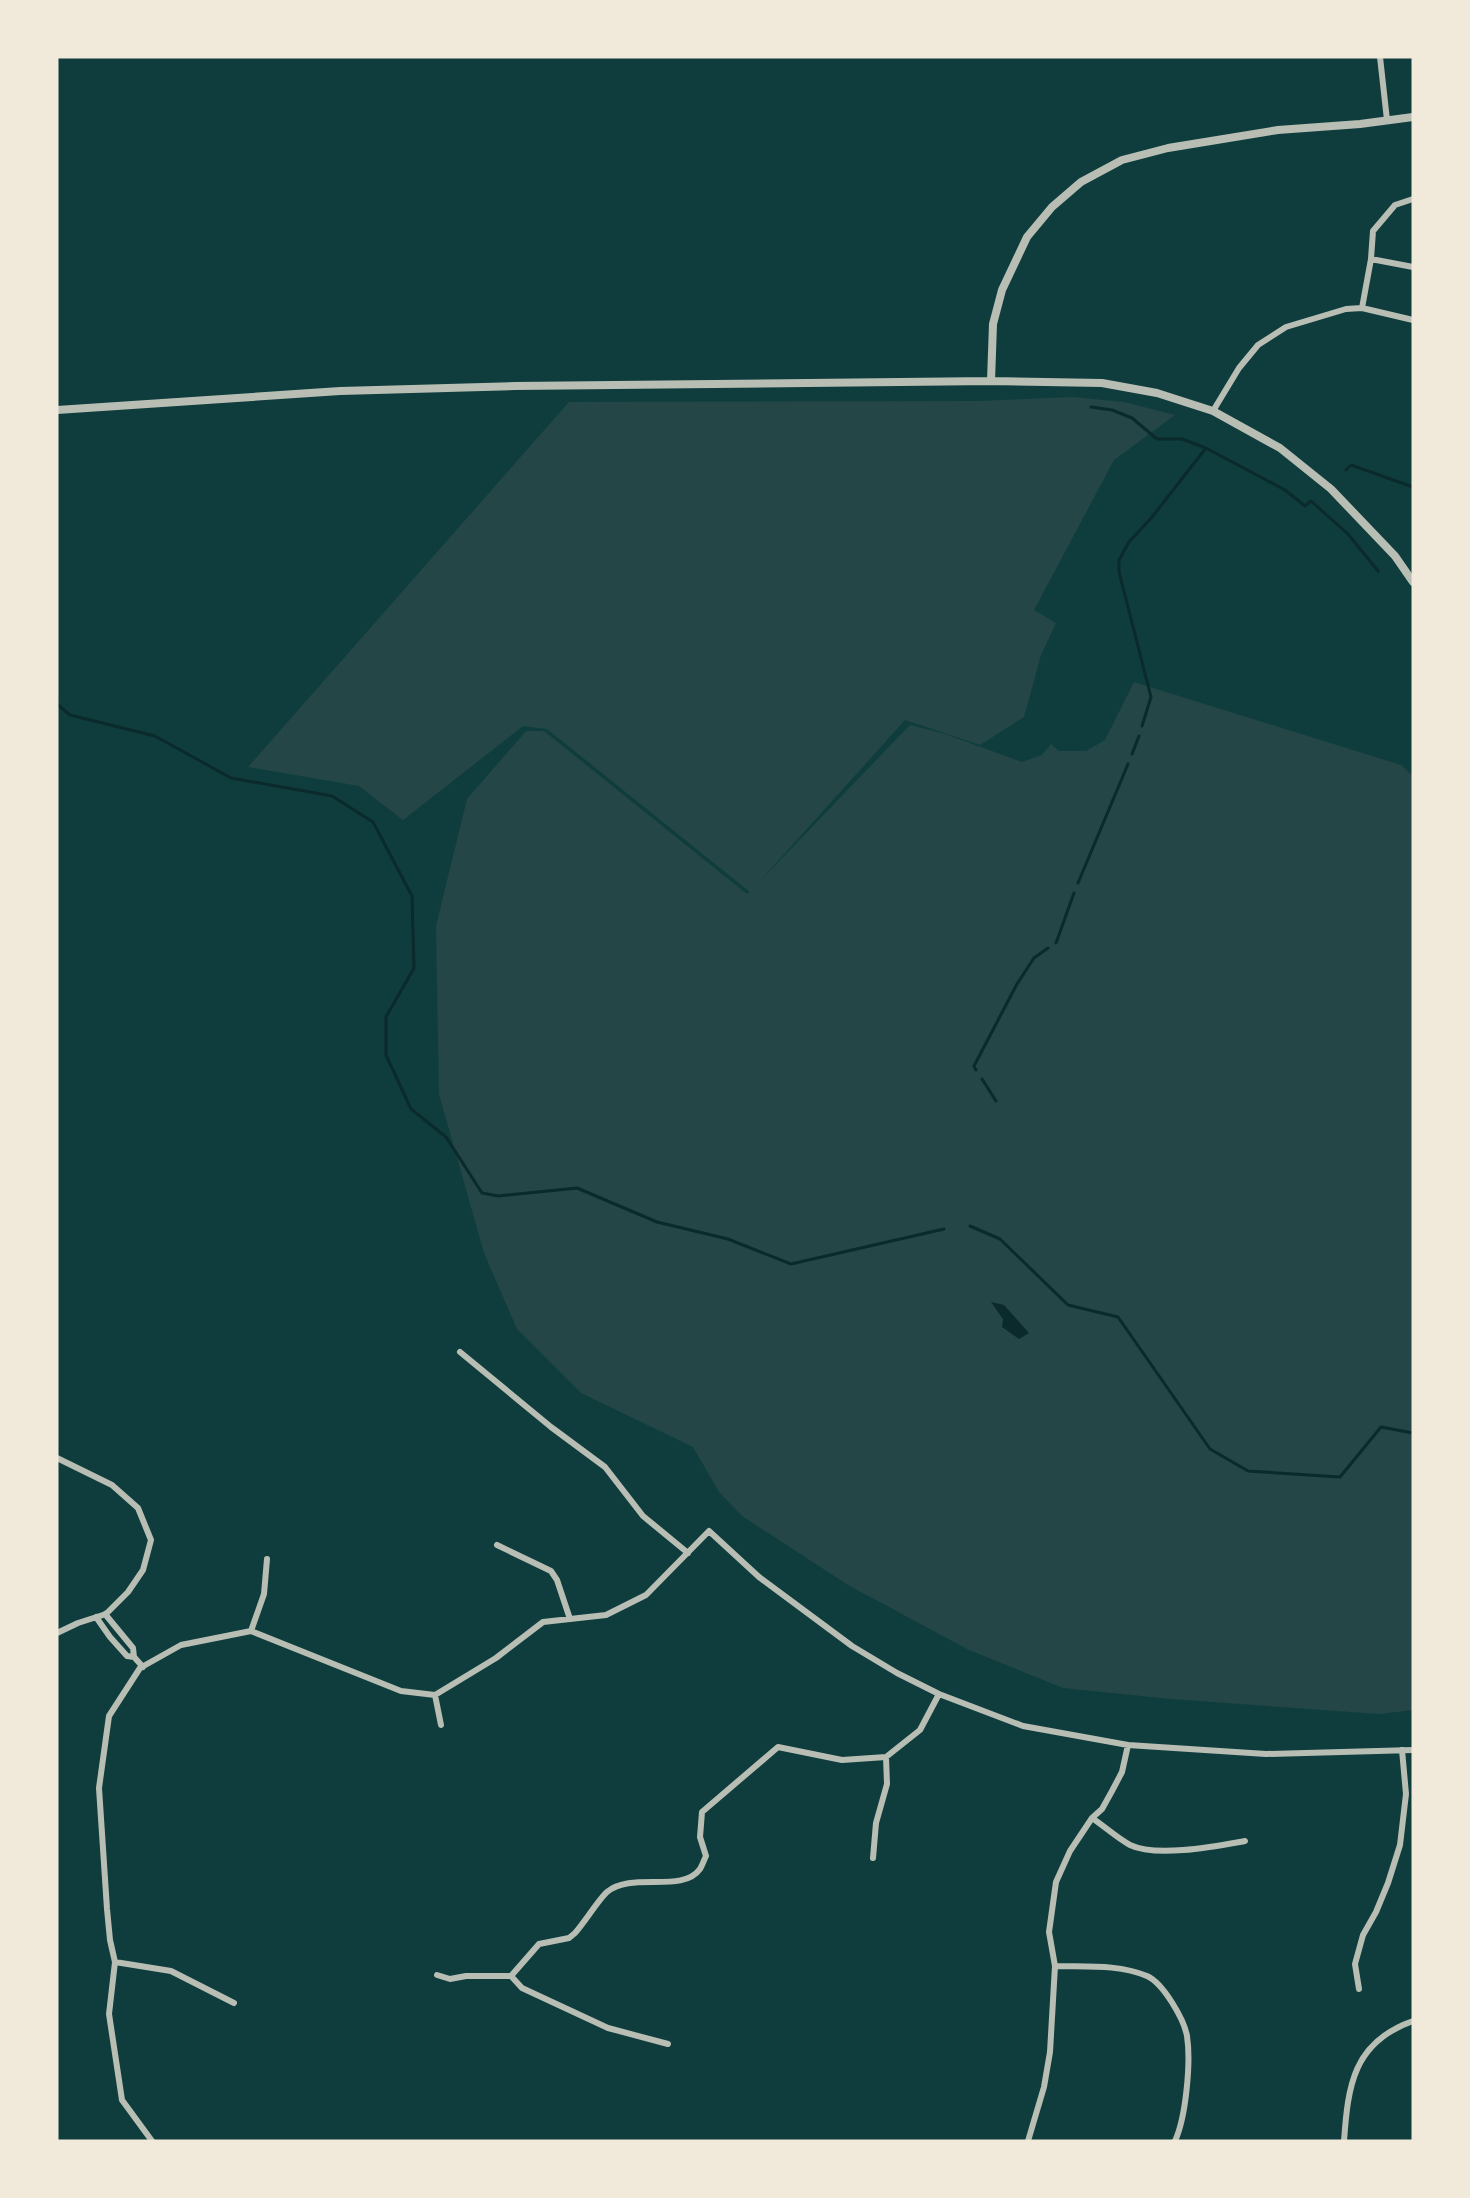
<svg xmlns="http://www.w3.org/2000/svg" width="1470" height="2198" font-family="'Roboto Serif',serif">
	<rect width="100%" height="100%" fill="#0f3d3e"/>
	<path fill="#244646" d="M1072 397 1124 402 1175 415 1114 460 1034 610 1056 623 1041 655 1024 717 980 745 905 720 760 881 910 725 945 734 1022 762 1042 755 1051 744 1059 751H1086L1105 740 1134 682 1401 765 1413 776V1710L1379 1714 1171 1699 1063 1688 969 1650 848 1585 742 1516 719 1492 693 1447 581 1393 517 1329 484 1253 439 1094 436 926 467 799 526 731H544L747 894 750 892 547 729 523 726 403 820 359 786 248 767 569 402 978 401Z"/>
	<path fill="#0a2a2b" d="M991 1302 1004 1305 1029 1333 1019 1339 1002 1327 1003 1319Z"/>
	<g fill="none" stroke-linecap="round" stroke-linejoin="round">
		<path stroke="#0a2a2b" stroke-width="3" d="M1091 407 1112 410 1132 418 1157 439H1182L1206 448
			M1346 470 1351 465 1413 487
			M57 704 70 715 155 736 231 778 332 796 373 822 412 896 414 968 386 1017V1055L411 1109 446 1137 482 1193 498 1196 577 1188 657 1222 728 1239 791 1264 944 1229
			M1142 726 1151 697 1119 572V560L1129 542 1152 517 1206 448 1285 490 1305 506 1311 501 1348 534 1378 571
			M1132 754 1139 736
			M1078 883 1128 764
			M1056 943 1074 893
			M976 1070 974 1066 1017 984 1034 958 1048 948
			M982 1079 996 1101
			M970 1226 1000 1239 1068 1305 1118 1317 1210 1449 1248 1471 1340 1477 1381 1427 1413 1433"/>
		<path stroke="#b8beb3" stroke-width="6" d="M1380 57 1387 120
			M1371 259 1413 267
			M1362 308 1371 259 1373 231 1395 205 1413 199
			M1213 411 1239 368 1258 345 1286 327 1346 309 1362 308 1413 320
			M460 1352 551 1427 605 1467 643 1516 688 1553
			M57 1458 112 1485 138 1508 151 1540 143 1570 128 1592 106 1614 78 1623 57 1633
			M497 1545 551 1571 557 1580 570 1619
			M105 1614 133 1648 134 1657 143 1667
			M96 1617 110 1637 127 1656 134 1657
			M251 1631 264 1594 267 1559
			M435 1695 441 1725
			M1092 1818C1104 1826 1117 1838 1130 1845 1157 1858 1217 1846 1245 1841
			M873 1858 876 1823 887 1784 886 1757
			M115 1962 171 1971 234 2003
			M1055 1966C1086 1967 1118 1964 1147 1976 1163 1983 1184 2019 1187 2036 1191 2062 1186 2117 1175 2141
			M437 1975 450 1979 466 1976H511L539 1944 569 1938 575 1933C584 1923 599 1899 607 1892 632 1871 682 1894 700 1869 702 1866 704 1860 706 1856L700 1837 702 1812 778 1747 842 1760 886 1757 920 1730 939 1694
			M511 1976 522 1988 608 2028 668 2044
			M1359 1989 1355 1964 1363 1935 1376 1912 1388 1883 1400 1845 1406 1794 1402 1750
			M152 2141 122 2100 109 2014 115 1962 110 1940 107 1909 99 1788 109 1716 140 1668 181 1645 251 1631 401 1691 435 1695 496 1658 543 1622 606 1615 646 1595 709 1531 759 1577 852 1646 897 1673 939 1694 1023 1726 1128 1745 1266 1754 1413 1750
			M1028 2141 1044 2087 1050 2052 1055 1966 1049 1932 1056 1882 1070 1851 1092 1818 1102 1809 1112 1791 1122 1772 1128 1745
			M1344 2141C1348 2086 1353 2042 1413 2021"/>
		<path stroke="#b8beb3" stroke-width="8" d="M991 381 993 324 1002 290 1027 237 1052 207 1081 182 1122 160 1168 148 1278 130 1360 124 1413 117
			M57 410 340 391 515 386 991 381 1102 383 1157 393 1213 411 1280 448 1331 489 1395 556 1413 582"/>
	</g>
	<rect width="1470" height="2198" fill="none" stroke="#f1e9da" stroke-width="117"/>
</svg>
